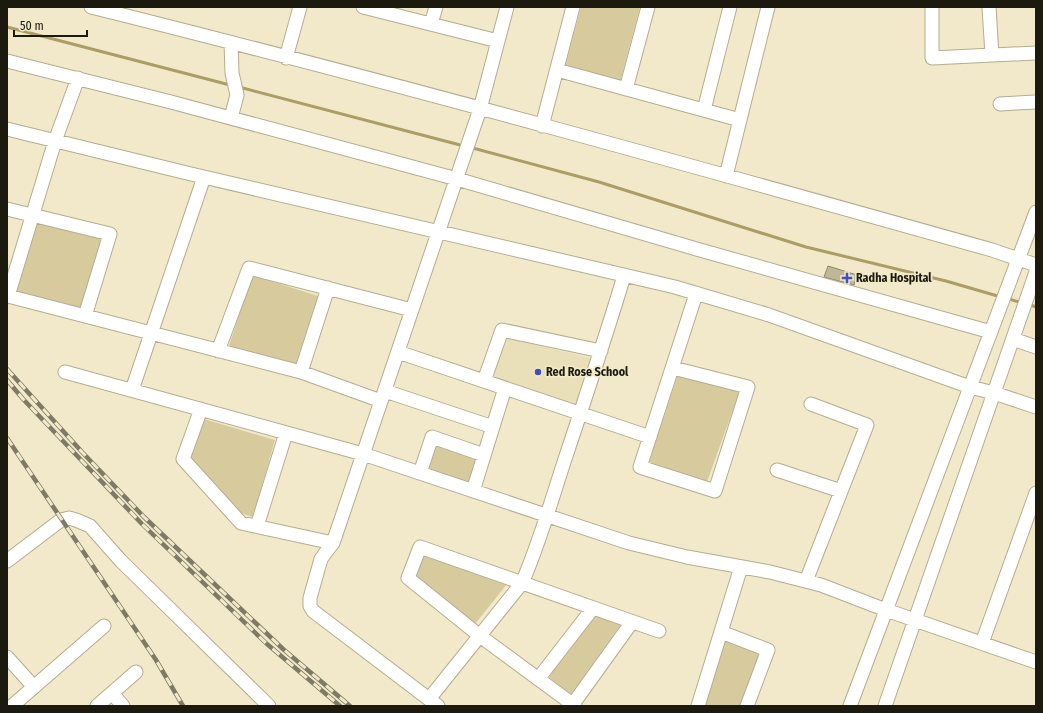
<svg xmlns="http://www.w3.org/2000/svg" width="1043" height="713" font-family="'Fira Sans Condensed',sans-serif">
	<rect width="100%" height="100%" fill="#f1e9c9"/>
	<path fill="#e9dfb8" d="M503 337 591 358 575 405 491 377Z"/>
	<path fill="#d7cb9d" d="M581 7H640L620 82 565 67Z
		M36 220 101 239 81 309 16 291Z
		M252 275 318 296 295 367 229 346Z
		M678 374 740 390 707 482 649 462Z
		M204 419 275 440 253 517 237 512 189 459Z
		M435 443 478 458 469 484 426 469Z
		M422 553 507 584 475 624 412 577Z
		M596 614 621 624 571 694 547 676Z
		M724 639 762 652 741 706H703Z"/>
	<g fill="none" stroke-linecap="round" stroke-linejoin="round">
		<path stroke="#ab9d65" stroke-width="3" d="M7 27 230 85
			M239 87 464 146
			M469 147 599 182 806 247 946 281 1001 297
			M1006 298 1022 303
			M1028 304 1036 307"/>
	</g>
	<path fill="#beb798" stroke="#8d8669" d="M828 266 857 275 854 285 824 277Z"/>
	<g fill="none" stroke-linecap="round" stroke-linejoin="round">
		<g stroke="#b4ad8f" stroke-width="15">
			<path id="minor" d="M91 7C393 82 693 166 992 250L1036 265
				M363 7 498 41
				M932 7V58L1036 53
				M989 7 992 55
				M431 24 436 7
				M286 58 300 7
				M7 61 171 102 457 179 700 250 991 332
				M557 70 740 120
				M78 78 55 141 8 296 301 372 381 401
				M626 89 648 7
				M1000 104 1036 102
				M704 110 730 7
				M231 118 237 95 232 73 231 43
				M542 126 573 7
				M7 129 191 174 675 287 769 315 970 387 994 393 1036 407
				M726 176 768 7
				M7 209 110 234 85 316
				M1013 339 1036 347
				M218 351 249 268 412 310
				M398 352 650 437
				M673 368 748 387 715 491 640 467 696 294
				M65 372 363 454 629 543 687 557 770 572 821 585 886 610 1036 662
				M301 372 328 288
				M484 381 502 330 601 351
				M132 390 204 177
				M385 391 493 427
				M201 409 183 459 241 523 333 543
				M777 470 841 491
				M420 473 432 437 484 455
				M473 491 505 388
				M257 526 286 433
				M7 561 61 520 69 518 76 520 90 526 121 561 269 706
				M806 581 867 425 811 404
				M721 632 768 650 747 706
				M982 643 1036 493
				M7 657 34 687
				M538 679 593 608
				M112 693 123 706
				M429 699 522 583C540 542 552 498 566 456 586 396 606 336 624 276
				M573 704 632 622
				M12 706 104 626
				M97 706 136 672
				M438 706 313 611 310 606V598L321 559 326 552 333 543 480 109 507 7
				M575 706 480 636 408 578 420 547 659 631
				M698 706 741 567
				M850 706 1036 212
				M885 706 1036 272"/>
		</g>
		<use href="#minor" stroke="#fff" stroke-width="13"/>
		<g stroke="#7f7a65" stroke-width="4.5">
			<path id="rail" d="M7 369 82 452 144 517 283 649 350 706
				M7 380 23 399 142 524 267 644 340 706
				M7 438 156 660 183 706"/>
		</g>
		<use href="#rail" stroke="#f1e9c9" stroke-width="3" stroke-dasharray="9" stroke-linecap="butt"/>
	</g>
	<g fill="#464bc0" stroke="#f1e9c9" stroke-width="1.5">
		<path d="M845 272h4v4h4v4h-4v4h-4v-4h-4v-4h4z"/>
		<circle cx="538" cy="372" r="4"/>
	</g>
	<g text-anchor="middle" stroke-width="3.5" stroke-linejoin="round" paint-order="stroke">
		<g font-size="12" font-weight="bold" fill="#1c190e" stroke="#f1e9c9" text-anchor="start">
			<text x="856" y="282">Radha Hospital</text>
			<text x="546" y="376">Red Rose School</text>
		</g>
	</g>
	<rect width="1043" height="713" fill="none" stroke="#1c190e" stroke-width="16"/>
	<path d="M14 30v6h73v-6" fill="none" stroke="#1c190e" stroke-width="2"/>
	<text x="20" y="30" font-size="12" fill="#1c190e" stroke="#f1e9c9" stroke-width="3" paint-order="stroke">50 m</text>
</svg>
